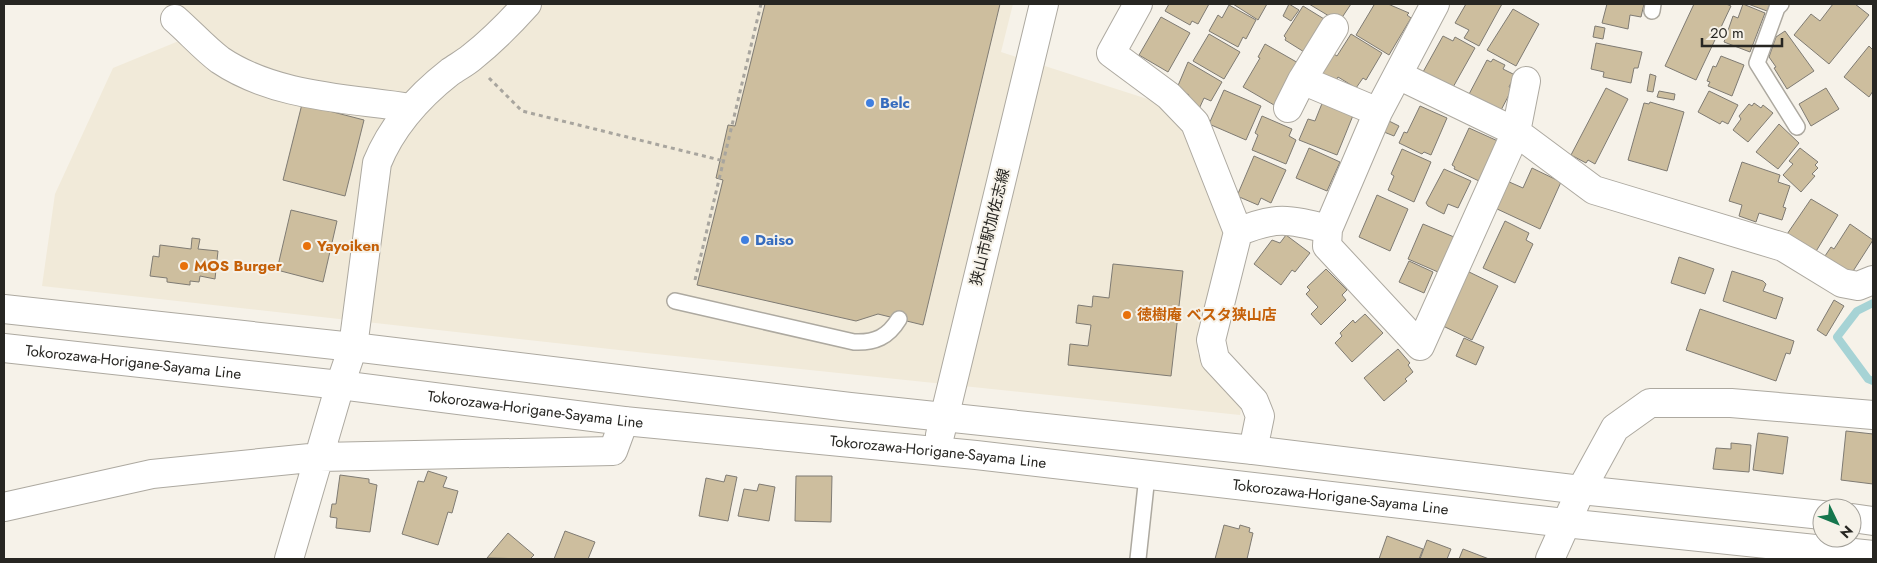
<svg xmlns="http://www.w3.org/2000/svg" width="1877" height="563" font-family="Jost,'Noto Sans JP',sans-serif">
	<rect width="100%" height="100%" fill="#f6f2e9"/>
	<path fill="#f1ead9" d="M164 4H1013L1001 52 1160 103 1191 127 1227 247 1197 353 1243 399 1240 415 646 353 42 286 55 194 113 68 191 36 194 27Z"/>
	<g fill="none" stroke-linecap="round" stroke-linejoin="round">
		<path stroke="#a6d3d5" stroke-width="8" d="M1873 303 1857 311 1837 337 1868 379 1873 381"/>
	</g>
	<path fill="#cdbe9e" stroke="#7f7b73" d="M765 4H1000L923 325 878 314 856 321 697 285 723 180 716 178 728 125 735 126Z
		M1169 4H1209L1198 24 1192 21 1190 25 1165 11Z
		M1233 4H1267L1258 20Z
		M1289 4 1299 10 1291 21 1283 16Z
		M1309 4H1351L1339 22Z
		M1372 4H1388L1409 13 1407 15 1411 18 1389 55 1356 35 1374 5Z
		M1466 4H1502L1479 46 1464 38 1469 30 1455 23Z
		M1607 4H1644L1641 17 1630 15 1628 29 1602 23Z
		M1694 4H1726L1731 6 1696 80 1665 66Z
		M1743 4 1765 13 1750 52 1724 42 1733 16 1738 18Z
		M1748 4H1770L1767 11Z
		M1833 4H1855L1869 15 1829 64 1794 35 1811 14 1820 21Z
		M1229 5 1256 20 1246 39 1243 37 1238 47 1209 31 1218 15 1222 18Z
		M1303 6 1329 22 1309 55 1285 40 1286 38 1284 36Z
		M1513 9 1539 24 1516 66 1487 50Z
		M1161 17 1190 33 1168 72 1139 55Z
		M1595 26 1605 28 1603 39 1593 37Z
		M1785 31 1814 71 1787 89 1774 68 1776 67 1769 57 1776 37Z
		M1209 34 1240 52 1224 79 1193 61Z
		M1351 34 1382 53 1366 80 1363 78 1356 88 1338 77 1335 82 1317 71 1329 51 1337 56Z
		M1443 36 1453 41 1455 37 1475 48 1452 89 1423 72Z
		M1596 43 1642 52 1638 68H1634L1631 83 1603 77 1604 72 1591 69Z
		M1265 44 1300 64 1274 105 1243 87 1260 58 1258 57Z
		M1869 46 1873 50V91L1869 97 1844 77Z
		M1721 56 1744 65 1732 96 1708 86 1710 82 1707 81 1713 66 1716 67Z
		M1493 59 1505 65 1503 69 1515 75 1509 87 1512 89 1499 114 1467 98 1487 60 1491 62Z
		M1188 62 1222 82 1211 101 1204 98 1199 109 1187 98 1189 95 1177 88Z
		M1650 74 1656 76 1653 92 1647 91Z
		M1606 88 1628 99 1595 164 1588 160 1586 163 1571 155Z
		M1826 88 1839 109 1811 126 1799 104Z
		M1224 90 1261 106 1246 140 1209 124Z
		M1659 91 1675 94 1674 100 1657 97Z
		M1709 91 1738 105 1728 124 1722 121 1720 124 1698 112Z
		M1323 101 1354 113 1337 155 1299 140 1308 119 1315 121Z
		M1650 102 1684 112 1667 171 1628 160 1644 103 1649 104Z
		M1754 103 1761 108 1763 105 1773 113 1748 142 1733 130 1741 119 1739 116 1749 104 1752 106Z
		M302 104 364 120 345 196 283 180Z
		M1420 106 1447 118 1431 155 1424 152 1422 154 1399 143 1404 132 1407 133Z
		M1262 116 1292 129 1289 136 1296 140 1286 164 1252 150 1258 135 1255 133Z
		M1389 121 1399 126 1394 136 1384 132Z
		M1779 124 1799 143 1778 169 1756 152Z
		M1469 128 1500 142 1481 182 1454 169 1455 167 1452 165Z
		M1309 148 1340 162 1327 191 1296 178Z
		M1800 148 1818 162 1815 165 1818 168 1812 174 1815 176 1801 192 1783 175 1793 164 1789 161Z
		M1402 149 1431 162 1414 202 1388 190 1394 176 1391 174Z
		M1254 156 1286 170 1271 203 1261 198 1258 205 1237 196Z
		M1742 162 1780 175 1778 182 1790 186 1783 207 1786 208 1782 220 1759 213 1756 222 1739 216 1742 205 1729 201Z
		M1532 168 1561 182 1540 229 1495 208 1507 181 1523 188Z
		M1444 169 1471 181 1458 208 1448 204 1444 214 1428 206 1426 203Z
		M1377 195 1408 209 1390 251 1359 237Z
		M1811 199 1838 215 1812 258 1783 240Z
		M291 210 337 221 323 282 277 270Z
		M1505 221 1529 233 1526 240 1533 244 1515 283 1483 268Z
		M1423 224 1454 237 1438 272 1408 259Z
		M1850 224 1873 240 1848 279 1823 259 1831 247 1834 249Z
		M1286 235 1310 253 1295 272 1292 270 1281 285 1254 264 1272 240 1280 243Z
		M192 238 200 239 198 249 218 251 215 279 200 276 199 282 190 281V285L167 282V278L150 276 153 256 159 257 160 245 191 249Z
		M1679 257 1714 269 1705 294 1671 283Z
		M1409 261 1433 272 1424 293 1399 282Z
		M1113 264 1183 271 1171 376 1068 365 1070 344 1088 346 1091 325 1076 323 1078 305 1092 307 1093 296 1109 298Z
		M1326 269 1347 290 1342 295 1346 300 1321 325 1311 314 1318 307 1306 294 1310 290 1307 287Z
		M1467 271 1498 286 1472 340 1441 325Z
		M1732 271 1763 281 1766 284 1763 291 1783 298 1776 319 1723 301Z
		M1834 300 1844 306 1826 336 1817 330Z
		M1700 309 1794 341 1790 354 1786 353 1776 381 1686 350Z
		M1365 314 1383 333 1352 362 1335 343 1342 336 1340 333 1353 320 1355 323Z
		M1464 338 1484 347 1476 365 1456 356Z
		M1398 349 1410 363 1408 365 1413 372 1405 379 1407 381 1384 401 1364 378Z
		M1846 431 1873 434V484L1841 480Z
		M1758 433 1788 437 1783 474 1753 470Z
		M1731 443 1751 445 1749 472 1713 469 1716 448 1731 449Z
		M428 471 447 477 443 487 458 491 452 513 448 512 438 545 402 534 418 481 424 482Z
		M340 475 369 479V483L377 485 370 532 336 528 337 518 330 517 332 504H336Z
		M726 475 737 477 728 521 699 516 706 478 724 482Z
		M796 476H832L831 522 795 521Z
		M759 484 775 487 769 521 738 516 744 489 757 491Z
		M1224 525 1239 529 1240 525 1250 528 1249 532 1253 533 1247 559H1215Z
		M565 531 595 542 588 559H554Z
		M508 533 534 555 530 559 487 558Z
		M1387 536 1423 549 1419 559H1379Z
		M1427 540 1451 549 1447 559H1420Z
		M1463 549 1489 559H1459Z"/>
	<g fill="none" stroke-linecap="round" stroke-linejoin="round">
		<g stroke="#ada9a0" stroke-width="18">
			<path id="lane" d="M1781 4 1777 8 1757 63 1797 127
				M1652 11 1653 4
				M675 301 854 342C875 343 888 337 899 319
				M1138 559 1147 476"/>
		</g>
		<g stroke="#ada9a0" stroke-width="30">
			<path id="street" d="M1138 4 1111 53 1169 96 1195 123 1238 232 1211 340 1215 359 1254 401 1260 416 1253 450
				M1435 4 1378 112 1328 229 1327 246 1420 346 1516 132 1526 81
				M175 19C190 32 204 48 220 60 275 97 347 98 410 108
				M1398 75 1516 132 1594 190 1783 247 1842 283 1858 286 1873 280
				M1302 80 1378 112
				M1288 108 1302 80 1334 28
				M1238 232C1276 216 1288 219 1328 229
				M4 507 152 474 320 457 613 451 624 421
				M289 559 340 385"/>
		</g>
		<g stroke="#ada9a0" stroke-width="30">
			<g id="secondary">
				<path d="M4 309 353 347 850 407 1253 450 1581 490 1822 515"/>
				<path id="s1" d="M4 348 340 385 624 421 976 455 1565 523 1873 555"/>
				<path d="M340 385 353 347 377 163C392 126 418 97 450 72 457 67 465 63 472 57 492 41 510 23 527 4"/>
				<path d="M940 435 1044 4"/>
				<path d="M1852 518 1873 521"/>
				<path d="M1550 559 1581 490 1615 428 1650 403H1731L1873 415"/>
			</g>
		</g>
		<path stroke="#a8a59e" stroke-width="3" stroke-dasharray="4 4" stroke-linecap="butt" d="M489 78 522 111 724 161
			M695 280 761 4"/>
		<use href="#lane" stroke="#fff" stroke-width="15"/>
		<use href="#street" stroke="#fff" stroke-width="28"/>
		<use href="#secondary" stroke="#fff" stroke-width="28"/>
	</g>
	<g fill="#3f7fe0" stroke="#f6f2e9" stroke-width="2">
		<circle cx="870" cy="103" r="5"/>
		<circle cx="745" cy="240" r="5"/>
	</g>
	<g fill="#e8710a" stroke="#f6f2e9" stroke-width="2">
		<circle cx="307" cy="246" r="5"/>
		<circle cx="184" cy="266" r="5"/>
		<circle cx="1127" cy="315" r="5"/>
	</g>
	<g text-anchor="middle" stroke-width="4" stroke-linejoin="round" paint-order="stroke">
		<g font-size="15" font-weight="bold" fill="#366cbe" stroke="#f6f2e9" text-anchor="start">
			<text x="880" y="108">Belc</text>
			<text x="755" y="245">Daiso</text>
		</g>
		<g font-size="15" fill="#272622" stroke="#f6f2e9">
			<text transform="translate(990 227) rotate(-76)" y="5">狭山市駅加佐志線</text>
			<text dy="5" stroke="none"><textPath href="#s1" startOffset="130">Tokorozawa-Horigane-Sayama Line</textPath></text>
			<text dy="5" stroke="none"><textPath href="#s1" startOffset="535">Tokorozawa-Horigane-Sayama Line</textPath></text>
			<text dy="5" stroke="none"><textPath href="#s1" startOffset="940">Tokorozawa-Horigane-Sayama Line</textPath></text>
			<text dy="5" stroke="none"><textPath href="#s1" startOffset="1345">Tokorozawa-Horigane-Sayama Line</textPath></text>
		</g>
		<g font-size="15" font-weight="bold" fill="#c56008" stroke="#f6f2e9" text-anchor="start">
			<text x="317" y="251">Yayoiken</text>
			<text x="194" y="271">MOS Burger</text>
			<text x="1137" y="320">徳樹庵 ベスタ狭山店</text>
		</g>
	</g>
	<rect width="1877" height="563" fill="none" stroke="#272622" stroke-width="10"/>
	<g transform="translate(1837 523) rotate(133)"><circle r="24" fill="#f6f2e9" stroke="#a3a099"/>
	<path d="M0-4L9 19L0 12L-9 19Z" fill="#15764d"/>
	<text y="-8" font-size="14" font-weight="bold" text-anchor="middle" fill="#272622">N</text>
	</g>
	<path d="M1702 38v8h80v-8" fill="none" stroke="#272622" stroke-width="2.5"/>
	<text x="1710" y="38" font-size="15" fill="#272622" stroke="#f6f2e9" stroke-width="4" paint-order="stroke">20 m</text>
</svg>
